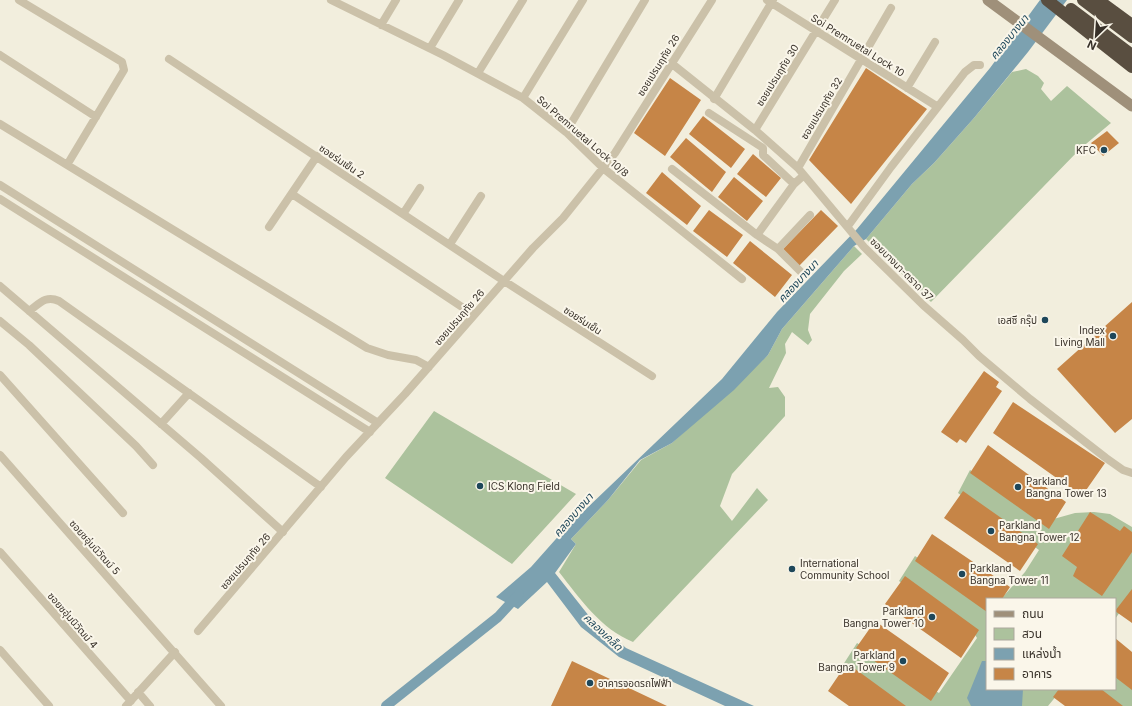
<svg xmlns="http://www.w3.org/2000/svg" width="1132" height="706" font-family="Inter,'Noto Sans Thai',sans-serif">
	<rect width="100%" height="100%" fill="#f2eedd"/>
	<path fill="#acc29d" d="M1026 69 1038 76 1044 83 1041 89 1051 101 1067 86 1111 123 1080 149 931 302 866 239 912 184 934 163 974 118 1012 72Z
		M854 246 862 254 844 271 810 314 808 330 812 340 808 345 792 332 785 344 786 353 769 388 778 387 785 397V416L732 474 720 506 732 521 757 488 768 500 633 642C601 629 580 599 559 572L576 544 571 539 608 500 641 460 672 443 768 355 782 329Z
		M434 411 576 494 512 564 385 478Z
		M970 470 1050 520 1075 513 1094 512 1110 514 1132 527V595L1115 619V599H1001L1025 572 1039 550 958 493Z
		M915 556 987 604V689H1062L1048 706H897L841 668 857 643 939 693 977 638 972 630 899 581Z
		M1115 671 1132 684V706H1120L1097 689H1115Z"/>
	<path fill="#7ca1b0" d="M1040 0H1067L1028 52 974 118 934 163 912 184 866 239 854 246 782 329 768 355 734 390 672 443 640 460 608 500 571 539 576 544 555 573 589 616 626 648 754 706H725L619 657 581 627 547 582 518 609 496 597 531 567 563 531 722 379 777 312 857 229 990 68Z
		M982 661H987V689H1023L1022 706H971L967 698Z"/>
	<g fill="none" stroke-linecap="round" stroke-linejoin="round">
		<path stroke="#7ca1b0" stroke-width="10" d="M386 706 498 617 519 594"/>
	</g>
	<path fill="#c68547" d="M866 68 927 109 851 204 809 160Z
		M670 78 701 100 665 156 634 133Z
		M703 116 745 149 731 168 689 134Z
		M1107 131 1119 143 1103 156 1091 143Z
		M686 138 726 172 712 192 670 157Z
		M753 154 781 178 766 197 737 174Z
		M662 172 701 206 687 225 646 193Z
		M734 177 763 201 747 221 718 197Z
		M709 210 743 235 727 257 693 231Z
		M821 210 838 226 799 266 783 249Z
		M750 241 792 275 775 297 733 263Z
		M1132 302V419L1115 433 1057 369Z
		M984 371 999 382 996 387 1002 391 966 443 960 439 957 443 941 432Z
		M1013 402 1105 463 1082 496 993 433Z
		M988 445 1066 502 1049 529 970 473Z
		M963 491 1038 544 1020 571 944 518Z
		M1090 512 1120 531 1124 526 1132 532V552L1102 596 1073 576 1077 567 1062 556Z
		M932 534 1010 587 1002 599H987V612L915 561Z
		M905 576 979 630 961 658 885 604Z
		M1132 589V623L1115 611Z
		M875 621 949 673 931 701 856 648Z
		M1115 638 1132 652V690L1115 677Z
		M572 661 667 706H551Z
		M847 663 906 706H849L828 691Z
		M1059 689H1101L1123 706H1065L1053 697Z"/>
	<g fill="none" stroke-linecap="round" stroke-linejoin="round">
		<path stroke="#cbc1a9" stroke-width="8" d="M19 0 122 62 124 70 67 165
			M331 0 443 55 523 98 566 132 603 168 742 279
			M767 0 938 107
			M381 25 396 0
			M430 48 459 0
			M0 55 96 117
			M169 59 504 281 652 376
			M671 63 755 130 798 168 864 247 923 305 963 340 979 356 1030 399 1106 458 1123 470 1132 473
			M478 73 523 0
			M907 88 935 42
			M523 98 583 0
			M714 99 773 0
			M709 113 763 148V155L794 184
			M0 124 367 348 388 355 416 360 429 367
			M755 130 835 0
			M566 132 645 0
			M798 168 891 8
			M672 169 757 235 778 249 801 272
			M0 185 378 423
			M292 194 474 315
			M0 199 370 432
			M403 214 420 188
			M848 226 891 167 965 72 974 65H980
			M269 227 317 156
			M757 235 794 184 803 176
			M450 244 481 196
			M778 249 810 215
			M0 286 201 458 283 532
			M29 311C40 303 46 295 59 301L321 487
			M0 321 29 345 136 446 153 465
			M0 375 123 513
			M161 424 189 393
			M0 455 221 706
			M0 552 131 701
			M198 631 346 457 405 394 533 248 563 218 615 153 712 0
			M0 650 49 706
			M138 692 150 706
			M126 706 175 652"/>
		<path stroke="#9f907a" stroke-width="11" d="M988 0 1132 106"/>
		<path stroke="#594e40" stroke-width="12" d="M1047 0 1132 67
			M1083 0 1132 37
			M1098 0 1132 25
			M1071 9 1132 55"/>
	</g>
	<g fill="#1e475a" stroke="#faf6ea" stroke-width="1.5">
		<circle cx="1104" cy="150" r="4"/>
		<circle cx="1045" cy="320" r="4"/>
		<circle cx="1113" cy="336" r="4"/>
		<circle cx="480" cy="486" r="4"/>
		<circle cx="1018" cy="487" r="4"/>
		<circle cx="991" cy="531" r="4"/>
		<circle cx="792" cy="569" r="4"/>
		<circle cx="962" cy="574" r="4"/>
		<circle cx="932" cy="617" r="4"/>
		<circle cx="903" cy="661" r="4"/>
		<circle cx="590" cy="683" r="4"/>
	</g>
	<g text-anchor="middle" stroke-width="4" stroke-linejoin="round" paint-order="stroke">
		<g font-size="10" fill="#383129" stroke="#faf6ea">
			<text transform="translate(858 45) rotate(32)" y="4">Soi Premruetal Lock 10</text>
			<text transform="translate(658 65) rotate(-58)" y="4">ซอยเปรมฤทัย 26</text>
			<text transform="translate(777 75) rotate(-58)" y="4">ซอยเปรมฤทัย 30</text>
			<text transform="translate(821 108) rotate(-59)" y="4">ซอยเปรมฤทัย 32</text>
			<text transform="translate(583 136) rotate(41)" y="4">Soi Premruetal Lock 10/8</text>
			<text transform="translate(342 161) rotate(34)" y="4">ซอยร่มเย็น 2</text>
			<text transform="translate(902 269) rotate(45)" y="4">ซอยบางนา-ตราด 37</text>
			<text transform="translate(459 317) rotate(-49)" y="4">ซอยเปรมฤทัย 26</text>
			<text transform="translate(583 320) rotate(33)" y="4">ซอยร่มเย็น</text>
			<text transform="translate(95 547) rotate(48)" y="4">ซอยชอุ่มนิวัฒม์ 5</text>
			<text transform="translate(245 561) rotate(-49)" y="4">ซอยเปรมฤทัย 26</text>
			<text transform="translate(73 620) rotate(49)" y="4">ซอยชอุ่มนิวัฒม์ 4</text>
		</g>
		<g font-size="10" fill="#383129" stroke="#faf6ea" text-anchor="start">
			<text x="1096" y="154" text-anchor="end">KFC</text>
			<text x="1037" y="324" text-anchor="end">เอสซี กรุ๊ป</text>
			<text x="1105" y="334" text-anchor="end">Index<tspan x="1105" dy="12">Living Mall</tspan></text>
			<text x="1026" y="485">Parkland<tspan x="1026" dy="12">Bangna Tower 13</tspan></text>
			<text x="488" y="490">ICS Klong Field</text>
			<text x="999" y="529">Parkland<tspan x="999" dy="12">Bangna Tower 12</tspan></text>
			<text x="800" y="567">International<tspan x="800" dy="12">Community School</tspan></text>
			<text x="970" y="572">Parkland<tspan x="970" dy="12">Bangna Tower 11</tspan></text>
			<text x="924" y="615" text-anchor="end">Parkland<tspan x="924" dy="12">Bangna Tower 10</tspan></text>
			<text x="895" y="659" text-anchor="end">Parkland<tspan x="895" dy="12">Bangna Tower 9</tspan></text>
			<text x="598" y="687">อาคารจอดรถไฟฟ้า</text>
		</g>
		<g font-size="11" font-style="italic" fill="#1e475a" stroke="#faf6ea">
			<text transform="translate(1009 37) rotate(-51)" y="4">คลองบางนา</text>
			<text transform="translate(798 281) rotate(-47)" y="4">คลองบางนา</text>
			<text transform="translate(573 515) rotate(-49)" y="4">คลองบางนา</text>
			<text transform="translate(603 632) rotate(43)" y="4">คลองเคล็ด</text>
		</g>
	</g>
	<rect x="986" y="598" width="130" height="92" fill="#faf6ea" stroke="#aca79d"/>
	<rect x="994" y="611" width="20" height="6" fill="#9f907a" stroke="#aca79d"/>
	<text x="1022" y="618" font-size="12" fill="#383129">ถนน</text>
	<rect x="994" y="628" width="20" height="12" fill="#acc29d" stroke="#aca79d"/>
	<text x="1022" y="638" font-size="12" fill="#383129">สวน</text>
	<rect x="994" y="648" width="20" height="12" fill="#7ca1b0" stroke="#aca79d"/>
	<text x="1022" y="658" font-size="12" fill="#383129">แหล่งน้ำ</text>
	<rect x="994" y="668" width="20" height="12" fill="#c68547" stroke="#aca79d"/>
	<text x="1022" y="678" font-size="12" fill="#383129">อาคาร</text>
	<g transform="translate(1096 36) rotate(205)" stroke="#faf6ea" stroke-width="3" paint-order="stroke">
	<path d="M0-3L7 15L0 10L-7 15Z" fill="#383129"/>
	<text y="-6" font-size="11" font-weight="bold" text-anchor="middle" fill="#383129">N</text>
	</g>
</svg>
